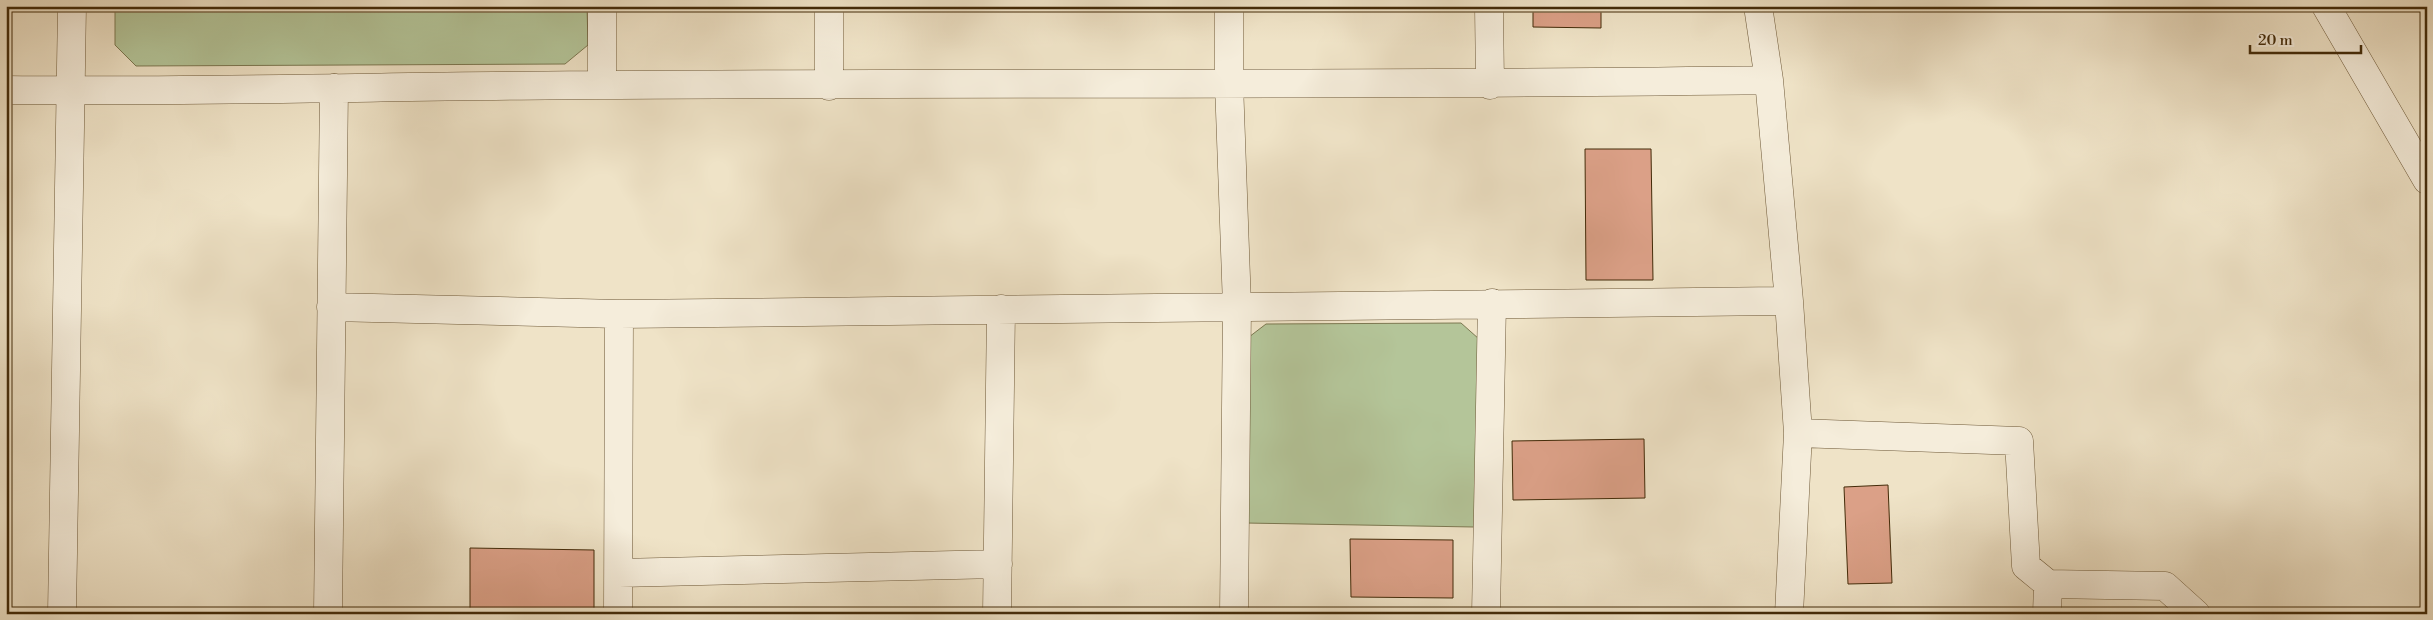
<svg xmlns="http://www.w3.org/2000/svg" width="2433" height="620" font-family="'Libre Bodoni',serif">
	<rect width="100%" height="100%" fill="#efe3c7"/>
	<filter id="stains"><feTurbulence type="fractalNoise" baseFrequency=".004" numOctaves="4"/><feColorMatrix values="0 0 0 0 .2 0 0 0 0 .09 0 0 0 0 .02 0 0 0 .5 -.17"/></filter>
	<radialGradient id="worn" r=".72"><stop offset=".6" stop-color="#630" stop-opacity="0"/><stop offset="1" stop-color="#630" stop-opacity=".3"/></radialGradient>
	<path fill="#b4c599" stroke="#7c7851" d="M115 6H587L588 45 565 64 136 66 115 45Z
		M1461 323 1479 339 1474 527 1245 523 1249 337 1266 324Z"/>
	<path fill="#dba087" stroke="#432b09" d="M1533 6H1601V28L1533 27Z
		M1585 149H1651L1653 280H1586Z
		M6 354H9L6 418Z
		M1644 439 1645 498 1513 500 1512 441Z
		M1888 485 1892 583 1848 584 1844 487Z
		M1350 539 1453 540V598L1351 597Z
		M470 548 594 550V614H470Z"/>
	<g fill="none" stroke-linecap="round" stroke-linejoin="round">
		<g stroke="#6e5938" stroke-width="29">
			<path id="minor" d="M1229 6V83L1237 306 1234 614
				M1489 6 1490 85
				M1758 6 1769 80 1789 301 1798 433 1789 614
				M602 85V6
				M829 86V6
				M6 90C204 92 402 86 600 85 989 82 1379 86 1769 80
				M331 307 619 314 1789 301
				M1798 433 2019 441 2026 566 2048 584 2165 586 2196 614
				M619 573 998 564
				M62 614 72 6
				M328 614 334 88
				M618 614 619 314
				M997 614 1001 309
				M1486 614 1492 303
				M2047 614 2048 584"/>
		</g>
		<g stroke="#6e5938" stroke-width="29">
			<path id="tertiary" d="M2326 6 2427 180"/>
		</g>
		<use href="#minor" stroke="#f5eddb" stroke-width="28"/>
		<use href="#tertiary" stroke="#f5eddb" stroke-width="28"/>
	</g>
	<rect width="2433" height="620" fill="none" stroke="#efe3c7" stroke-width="25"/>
	<rect x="8" y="8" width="2418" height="605" fill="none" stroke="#432b09" stroke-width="2.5"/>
	<rect x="12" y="12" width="2408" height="595" fill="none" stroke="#432b09"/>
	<path d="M2250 45v8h111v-8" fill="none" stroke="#432b09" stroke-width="2.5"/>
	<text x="2258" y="45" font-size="15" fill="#432b09" stroke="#f5eddb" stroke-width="4" paint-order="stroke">20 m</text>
	<rect width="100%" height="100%" filter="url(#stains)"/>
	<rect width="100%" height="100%" fill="url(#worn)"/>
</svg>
